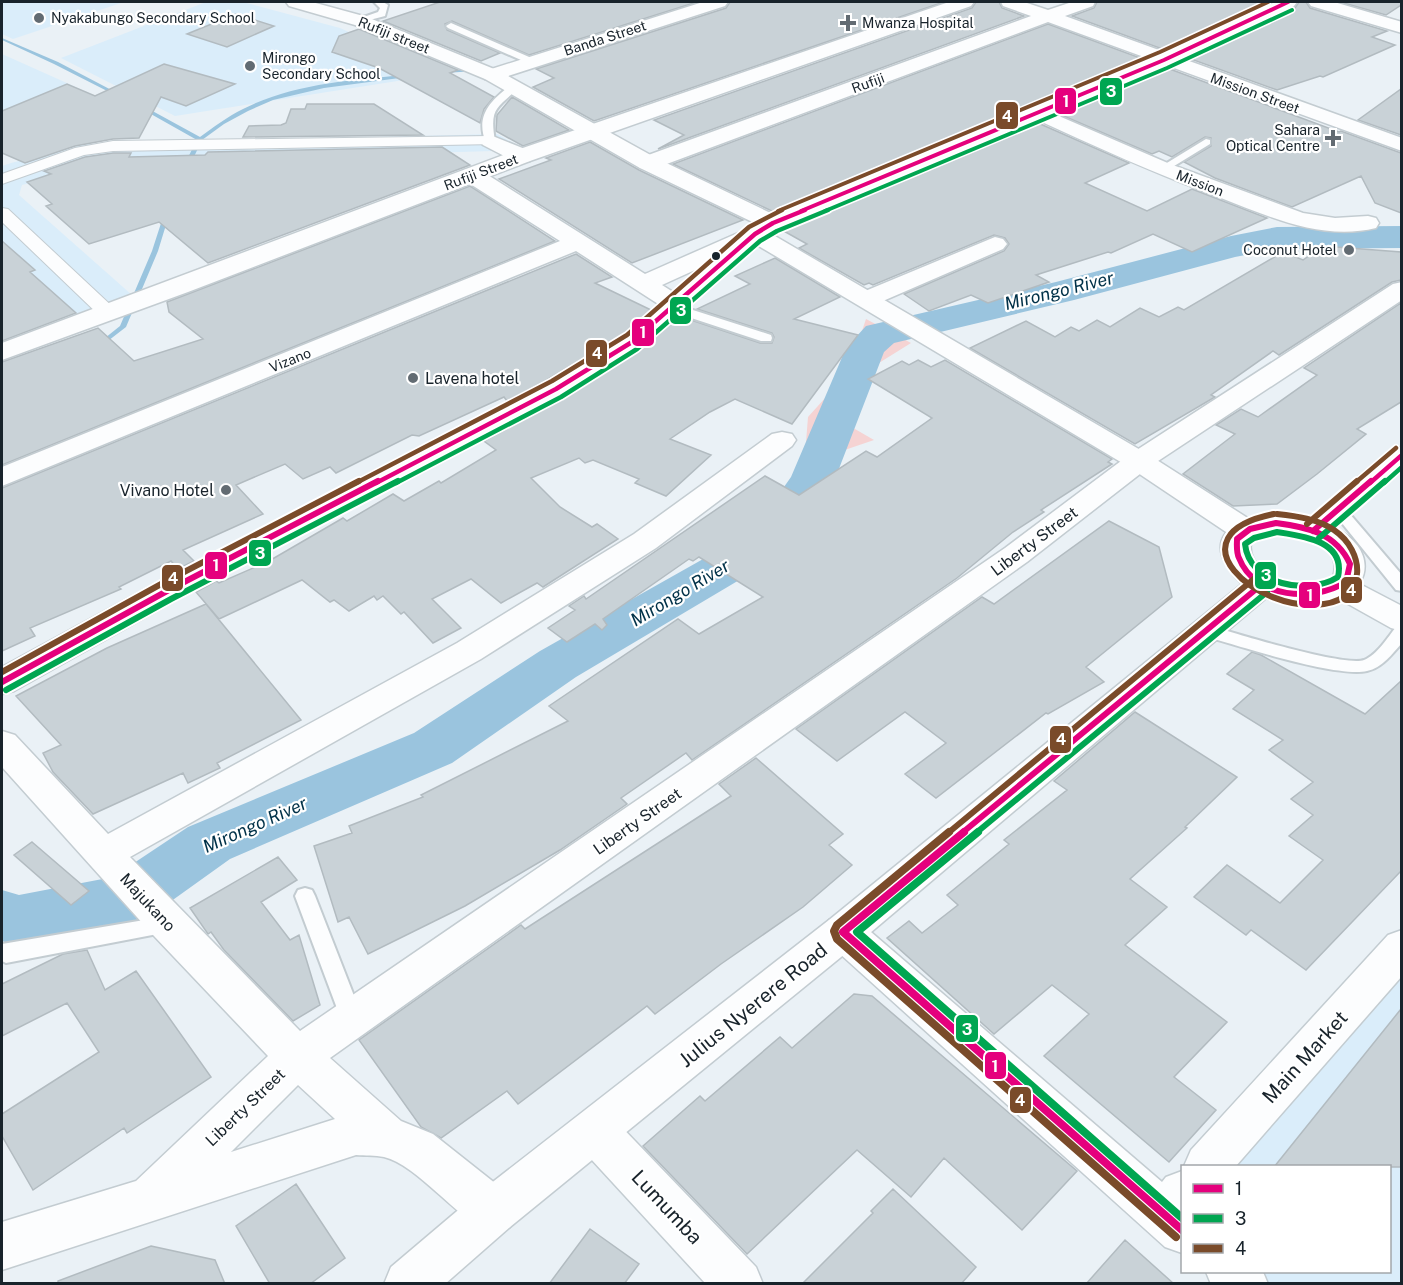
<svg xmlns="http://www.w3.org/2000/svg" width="1403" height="1285" font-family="'Public Sans',sans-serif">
	<rect width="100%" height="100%" fill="#eaf1f6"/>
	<path fill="#daedfa" d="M2 2H124L13 39 2 34Z
		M206 2H243L340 28 442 74 175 116 61 58Z
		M2 54 116 105 2 150Z
		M497 134 526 150 392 154 81 170 22 185 19 195 132 295 71 318 28 276 2 284V166L11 163 85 144Z
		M1401 947V1283H1244L1230 1272H1390V1166H1207Z"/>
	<path fill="#f5d3d3" d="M866 319 911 343 866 371 862 396 848 425 874 440 833 454 822 478 831 486 811 492 793 475 804 468 808 417 835 387 857 346Z"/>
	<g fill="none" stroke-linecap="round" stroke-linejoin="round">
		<path fill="#9ac4de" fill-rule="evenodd" d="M2 38 58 62 119 94 115 95 54 64 2 40Z
			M473 69H475V71L445 73 443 72 445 71Z
			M405 75H407V77L324 88 273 100 248 111 224 124 202 140 190 165 187 167 184 165 197 140 142 109 147 108 200 137C214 127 227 117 243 109 292 84 351 80 405 75Z
			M164 214 169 215 158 251 126 327 104 344H100V342L120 326 152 251Z"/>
		<path fill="#9ac4de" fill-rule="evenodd" d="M1402 226V248L1277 249 1235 257 1074 300 894 343 884 352 835 479 804 524 746 576 576 677 452 763 230 859 149 917 128 924 19 947 2 941V890L19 895 113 877 188 827 414 733 540 651 712 554 772 504 791 477 846 348 866 326 1056 282 1231 236 1277 227Z"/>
	</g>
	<path fill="#c9d2d7" stroke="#b2bbc0" stroke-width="1.5" d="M440 2H697L529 55 452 21 445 24 447 30 500 53 481 61 383 21Z
		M730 2H944L594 121 533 87 554 78 536 69 726 8Z
		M976 2H999L1002 8 1024 16 658 149 684 135 654 120 972 8Z
		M1097 2H1271L1165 50 1072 16 1094 8Z
		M1299 2H1306L1310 8 1387 31 1372 37 1395 45 1323 77 1320 76 1277 90 1188 58 1295 8Z
		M1340 2H1401V5L1386 15Z
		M236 14 274 26 227 47 187 34Z
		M1048 24 1143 59 774 212 673 164Z
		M359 29 458 70 450 73 494 97 484 109 480 123 379 68 332 52 339 36Z
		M164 64 235 84 186 106 161 97 139 138 113 139 75 146 25 163 2 153V111L67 84 95 96Z
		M1167 68 1339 132 1341 131 1401 153V213L1375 203 1361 176 1292 207 1215 178 1184 162 1211 146V138L1205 137 1172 157 1159 151 1152 154 1059 114Z
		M1401 89V135L1358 120Z
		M512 97 569 130 523 146 496 131 497 115Z
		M307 104H374L423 135 243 137 249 126 281 125 286 123 291 109H305Z
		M1038 123 1129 163 1085 183 1147 211 1192 189 1267 218 1192 252 1153 234 1111 253 1108 252 1036 275 1049 282 988 303 971 295 929 311 904 294 1004 251 1009 244 1005 238 994 235 873 285 869 283 864 285 799 248 807 244 782 230Z
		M590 142 639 170 743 220 632 263 499 179 551 160 546 158Z
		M442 147 470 165 208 263 159 222 89 244 46 206 52 204 27 182 51 174 44 171 85 157 113 153H131L129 157 205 155 208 152Z
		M470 186 555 241 2 465V362L98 328 134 361 203 339 169 312 167 302Z
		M2 241 35 270 30 272 76 313 2 341Z
		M1323 246 1401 252V280L1392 282 1279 355 1273 351 1211 395 1215 397 1135 444 970 348 1026 321 1055 337 1071 327 1079 331 1097 320 1110 327 1140 308 1159 317 1178 307 1184 310 1283 252 1303 260Z
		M576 254 612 277 595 283 651 310 622 335 545 381 507 401 504 397 419 436 412 435 336 473 330 467 303 479 285 464 236 485 263 514 183 550 194 561 178 569 171 561 119 587 121 589 30 628 35 636 2 651V488Z
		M775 258 840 297 794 319 858 335 792 424 735 399 710 412 670 439 711 455 666 496 635 483 639 479 593 460 585 463 579 458 531 478 560 507 592 527 597 524 618 539 543 587 537 583 501 603 471 579 432 599 461 628 433 643 404 612 401 614 383 596 377 600 374 596 349 611 334 600 330 602 302 580 219 619 196 592 216 581 219 583 269 561 343 518 347 521 393 494 404 501 439 481 441 483 496 450 484 441 567 397 642 349 679 316 760 343H772L774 337 772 333 697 309 750 284 735 276Z
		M1401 303V402L1357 429 1366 434 1317 474 1277 504 1233 506 1183 474 1235 434 1216 425 1241 409 1258 417 1317 375 1304 368Z
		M918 360 931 367 945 360 1112 459 1108 462 1112 464 1041 510 1044 512 1013 532 957 578 692 760 686 753 621 798 627 804 560 850 465 906 368 954 349 917 338 922 314 846 352 833 349 826 423 797 421 795 568 721 549 706 678 619 699 634 763 597 699 557 693 561 689 559 603 619 607 625 602 630 595 624 567 642 548 628 575 610 569 606 584 596 586 599 765 476 799 495 866 451 877 457 932 418 868 379 902 361 909 365Z
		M1109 521 1159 547 1172 597 1086 667 1104 682 1048 714 1046 713 936 798 905 774 946 743 905 712 837 761 796 729 982 597 994 604Z
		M206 604 301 720 217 763 220 768 188 783 183 773 93 814 53 772 43 753 61 745 16 696 107 648Z
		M1252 652 1261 655 1365 714 1401 681V871L1306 970 1251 930 1246 935 1194 897 1227 865 1280 903 1323 860 1289 836 1313 815 1291 799 1313 782 1269 750 1283 740 1233 709 1254 690 1227 674Z
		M1135 712 1237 777 1185 827 1187 828 1130 879 1167 907 1125 945 1227 1022 1174 1077 1216 1110 1169 1162 1044 1056 1089 1014 1052 985 994 1034 887 938 909 921 922 933 958 905 947 895 1009 844 1004 840 1067 790 1054 781Z
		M756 758 843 834 829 845 852 865 803 907 721 964 655 1014 647 1006 518 1104 507 1091 441 1138 421 1127 359 1040 521 925 525 929 731 796 719 784Z
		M32 842 89 891 71 905 14 855Z
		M278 857 297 880 261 902 290 940 299 935 320 1005 293 1021 224 950 211 932 208 934 190 908Z
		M87 950 105 990 136 971 211 1077 127 1133 124 1128 33 1190 2 1136V1114L99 1052 67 1003 2 1036V984L63 954Z
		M854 994 872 996 1077 1171 1022 1230 944 1158 911 1197 857 1150 747 1254 643 1146 700 1096 705 1101 780 1037 792 1048Z
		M1401 1009V1167H1274Z
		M296 1184 345 1258 310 1284H270L236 1226Z
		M893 1189 976 1267 961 1284H802L873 1213 871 1211Z
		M590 1229 639 1264 624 1284H549Z
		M1125 1240 1174 1284H1086Z
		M151 1246 215 1260 225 1284H58V1281Z"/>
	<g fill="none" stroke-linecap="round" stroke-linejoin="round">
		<g stroke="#c3ccd1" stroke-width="4">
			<path id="service" d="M374 2H383L388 5 385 16 358 23V19L378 12 380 8Z
				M451 23 536 60 538 62 530 64 448 28 446 26Z
				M511 85 519 87C498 109 489 106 495 141L486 143C475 116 490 101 511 85Z
				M1206 139 1210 140V144L1166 171 1162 172 1157 169Z
				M671 303 771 335 772 338 771 341H761L667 310 665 307Z
				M1338 504 1343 506 1402 575V591L1396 590 1333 512 1331 509 1333 506Z
				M1207 625C1234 633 1344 667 1364 660 1377 655 1388 637 1396 627L1402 626V643C1392 654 1382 668 1367 671 1336 678 1236 645 1201 635L1199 631 1201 627Z
				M305 888 312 890 315 896 363 1019 359 1026 352 1028 345 1026 341 1019 295 896 298 890Z
				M168 916 175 918 178 924 175 930 168 932 6 963 2 961V944Z"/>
		</g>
		<g stroke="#c3ccd1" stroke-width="2">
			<path id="pedestrian" d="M490 136 496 138 498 141 496 144 113 151 84 155 2 184V174L75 148 113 141Z
				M2 208 8 209 115 309 118 313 115 317H101L2 222Z"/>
		</g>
		<g stroke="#c3ccd1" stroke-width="3">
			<path id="minor" d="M703 2H728L725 6 499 79H485L482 75 485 71Z
				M1001 2H1024L1048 10 1072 2H1095L1093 6 1065 16 1402 138V151L1048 22 656 168 648 169 640 168 637 163 640 158 1031 16 1003 6Z
				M1308 2H1334L1402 22V33L1311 6Z
				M1038 107 1170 164 1303 213 1335 218 1368 216 1376 218 1379 223 1376 228C1322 241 1270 217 1221 198 1156 174 1094 146 1031 117L1028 113 1031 109Z
				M490 135 530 151 533 156 530 161 522 162 514 161 483 145 480 141 483 137Z
				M472 168 480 170 645 274 747 229 755 227 763 229 767 234 763 239 662 285 684 299 687 304 684 309 675 311 666 309 576 251 2 486V467L560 241 464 180 461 175 464 170Z
				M995 237 1003 239 1007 244 1003 249 876 304 867 306 858 304 855 299 858 294Z
				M1402 282V300L1149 467 1027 562 330 1058 401 1121 433 1134 510 1195 516 1211 510 1227 493 1234C455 1218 418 1165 384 1157 375 1155 365 1156 356 1155L2 1270V1222L136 1181 268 1056 154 936 2 767V731L15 735 108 834 457 643 634 534 772 434 782 432 792 434 796 440 792 446 656 548 481 659 130 857 300 1031 1005 548 1129 455 1393 284ZM298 1085 335 1119 231 1152Z
				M843 915 857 920 1162 1182 1166 1177 1182 1171V1253L1165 1247 829 944 823 932 829 920Z
				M1402 930V976L1236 1166H1184L1191 1150 1388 935Z
				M595 1110 611 1116 756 1267 763 1284H706L579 1146 573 1131 579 1116Z
				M1206 1272H1263L1268 1284H1211Z"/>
		</g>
		<g stroke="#c3ccd1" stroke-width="3">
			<path id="tertiary" d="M949 2H974L971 6 530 161 188 292 2 360V343L514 151Z
				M1275 2H1297L1294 6 1171 64 781 228 763 239 641 347 566 395 178 599 14 691 2 694V667L156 583 546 383 623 337 747 229 765 218 1157 56Z"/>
		</g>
		<g stroke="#c3ccd1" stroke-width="3">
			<path id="secondary" d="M286 2H312L367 17 499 71 656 158 781 218 784 223 781 228 773 230 765 228 640 168 485 79 355 25 289 6Z
				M755 227 763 229 1149 455 1257 524 1261 531 1257 538 1246 541 1235 538 1129 467 747 239 743 234 747 229Z
				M1343 577 1354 581 1402 606V631L1391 628 1332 595 1327 588 1332 581Z"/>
		</g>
		<g stroke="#c3ccd1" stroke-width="3">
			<path id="trunk" d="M1402 447V470L1335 528C1385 553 1367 602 1316 607 1299 609 1282 603 1266 598L857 944 510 1227 445 1284H384L391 1267 476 1195 829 920 1242 584C1200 543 1226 518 1275 514 1286 513 1298 516 1308 519L1392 449ZM1276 533C1299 535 1344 544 1333 577 1310 598 1245 576 1251 543L1260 536Z"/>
		</g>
		<use href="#service" fill="#fcfdfe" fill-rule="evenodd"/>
		<use href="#pedestrian" fill="#fcfdfe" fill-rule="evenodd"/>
		<use href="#minor" fill="#fcfdfe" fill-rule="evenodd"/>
		<use href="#tertiary" fill="#fcfdfe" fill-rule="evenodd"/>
		<use href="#secondary" fill="#fcfdfe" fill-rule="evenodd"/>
		<use href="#trunk" fill="#fcfdfe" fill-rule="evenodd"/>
		<g stroke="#fff" stroke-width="7">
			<path id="bus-1-far3" d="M801 211 1164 60 1288 2"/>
		</g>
		<g stroke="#fff" stroke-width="8">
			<path id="bus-1-far2" d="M376 483 556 389 632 342 755 234 773 223 805 210
				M1370 483 1402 455"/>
		</g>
		<g stroke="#fff" stroke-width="10">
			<path id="bus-1-far1" d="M1276 523C1307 527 1336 533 1350 564L1346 582C1314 602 1255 599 1239 558 1236 552 1237 545 1237 539L1250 529Z
				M1313 531 1371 481
				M2 682 167 591 378 481
				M962 833 1261 585"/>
		</g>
		<g stroke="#fff" stroke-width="12">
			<path id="bus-1" d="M964 832 843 932 1182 1230"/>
		</g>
		<g stroke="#fff" stroke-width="7">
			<path id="bus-2-far3" d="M825 211 1167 68 1292 10"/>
		</g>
		<g stroke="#fff" stroke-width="8">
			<path id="bus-2-far2" d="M396 483 561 397 637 349 760 241 777 231 828 210
				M1384 483 1402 467"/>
		</g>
		<g stroke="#fff" stroke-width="10">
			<path id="bus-2-far1" d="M1277 532C1303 536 1346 541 1338 577 1308 596 1249 585 1245 544L1254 538Z
				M1319 538 1385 481
				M6 690 171 599 398 481
				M976 833 1267 592"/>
		</g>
		<g stroke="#fff" stroke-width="12">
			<path id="bus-2" d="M978 832 857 932 1182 1218"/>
		</g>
		<g stroke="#fff" stroke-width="7">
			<path id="bus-3-far3" d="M778 211 1160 52 1268 2"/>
		</g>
		<g stroke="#fff" stroke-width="8">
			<path id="bus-3-far2" d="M356 483 552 381 627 335 749 227 782 210
				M1355 483 1396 448"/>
		</g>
		<g stroke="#fff" stroke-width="10">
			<path id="bus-3-far1" d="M1274 514C1169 535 1256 614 1324 604 1368 598 1365 551 1334 530 1318 519 1296 516 1277 514
				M1307 524 1357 481
				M2 672 163 583 359 481
				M948 833 1255 578"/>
		</g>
		<g stroke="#fff" stroke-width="12">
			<path id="bus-3" d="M949 832 837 925 834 931 837 939 1176 1237"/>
		</g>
		<use href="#bus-1-far3" stroke="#e5007d" stroke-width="4"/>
		<use href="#bus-1-far2" stroke="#e5007d" stroke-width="4.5"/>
		<use href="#bus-1-far1" stroke="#e5007d" stroke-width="6"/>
		<use href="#bus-1" stroke="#e5007d" stroke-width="8"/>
		<use href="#bus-2-far3" stroke="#00a651" stroke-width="4"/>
		<use href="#bus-2-far2" stroke="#00a651" stroke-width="4.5"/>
		<use href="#bus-2-far1" stroke="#00a651" stroke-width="6"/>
		<use href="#bus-2" stroke="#00a651" stroke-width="8"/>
		<use href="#bus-3-far3" stroke="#7a4b2a" stroke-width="4"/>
		<use href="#bus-3-far2" stroke="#7a4b2a" stroke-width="4.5"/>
		<use href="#bus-3-far1" stroke="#7a4b2a" stroke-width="6"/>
		<use href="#bus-3" stroke="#7a4b2a" stroke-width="8"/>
	</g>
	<g fill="#626b72" stroke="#fff" stroke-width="2">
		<circle cx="39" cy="18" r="6"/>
		<path d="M845 14h6v6h6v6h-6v6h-6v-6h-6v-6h6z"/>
		<circle cx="250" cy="66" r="6"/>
		<path d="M1330 129h6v6h6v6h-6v6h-6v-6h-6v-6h6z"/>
		<circle cx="1349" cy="250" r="6"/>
		<circle cx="413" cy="378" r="6"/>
		<circle cx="226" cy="490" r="6"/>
	</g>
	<circle fill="#18232b" stroke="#fff" stroke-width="2" cx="716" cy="256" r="5"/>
	<g text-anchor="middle" stroke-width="4.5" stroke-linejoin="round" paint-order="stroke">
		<g font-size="14" fill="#18232b" stroke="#fff" text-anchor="start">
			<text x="51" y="23">Nyakabungo Secondary School</text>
			<text x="862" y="28">Mwanza Hospital</text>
			<text x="262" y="63">Mirongo<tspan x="262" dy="16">Secondary School</tspan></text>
			<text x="1320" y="135" text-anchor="end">Sahara<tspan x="1320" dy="16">Optical Centre</tspan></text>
			<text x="1337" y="255" text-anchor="end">Coconut Hotel</text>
		</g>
		<g font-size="14" fill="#18232b" stroke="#fff">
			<text transform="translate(394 35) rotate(22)" y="5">Rufiji street</text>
			<text transform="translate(605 38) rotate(-18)" y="5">Banda Street</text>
			<text transform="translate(868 83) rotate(-20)" y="5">Rufiji</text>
			<text transform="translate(1255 93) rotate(20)" y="5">Mission Street</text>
			<text transform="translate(481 172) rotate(-21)" y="5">Rufiji Street</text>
			<text transform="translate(1200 183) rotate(21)" y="5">Mission</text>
			<text transform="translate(290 360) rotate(-22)" y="5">Vizano</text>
		</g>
		<g font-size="16" fill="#18232b" stroke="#fff" text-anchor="start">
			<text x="425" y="384">Lavena hotel</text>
			<text x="214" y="496" text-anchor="end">Vivano Hotel</text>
		</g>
		<g font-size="16" fill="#18232b" stroke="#fff">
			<text transform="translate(1034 541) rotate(-37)" y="6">Liberty Street</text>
			<text transform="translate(637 821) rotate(-35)" y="6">Liberty Street</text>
			<text transform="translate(148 902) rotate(47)" y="6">Majukano</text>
			<text transform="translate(245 1107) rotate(-44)" y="6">Liberty Street</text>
		</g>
		<g font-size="18" font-style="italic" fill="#003148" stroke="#fff">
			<text transform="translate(1059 291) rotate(-14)" y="6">Mirongo River</text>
			<text transform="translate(680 593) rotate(-31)" y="6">Mirongo River</text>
			<text transform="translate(255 825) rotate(-24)" y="6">Mirongo River</text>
		</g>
		<g font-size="20" fill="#18232b" stroke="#fff">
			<text transform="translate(753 1005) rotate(-39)" y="7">Julius Nyerere Road</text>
			<text transform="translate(1305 1057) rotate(-48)" y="7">Main Market</text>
			<text transform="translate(667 1207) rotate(47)" y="7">Lumumba</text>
		</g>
	</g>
	<g stroke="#fff" stroke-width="2">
		<rect x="1099" y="77" width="24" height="29" rx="6" fill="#00a651"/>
		<rect x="1054" y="87" width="23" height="28" rx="6" fill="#e5007d"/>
		<rect x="995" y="101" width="24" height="29" rx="6" fill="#7a4b2a"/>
		<rect x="669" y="296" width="23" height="29" rx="6" fill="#00a651"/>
		<rect x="631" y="318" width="24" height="29" rx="6" fill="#e5007d"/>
		<rect x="585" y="339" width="23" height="29" rx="6" fill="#7a4b2a"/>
		<rect x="248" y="539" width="24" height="28" rx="6" fill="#00a651"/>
		<rect x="204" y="551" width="24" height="29" rx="6" fill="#e5007d"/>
		<rect x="1254" y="561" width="23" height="29" rx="6" fill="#00a651"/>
		<rect x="161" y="564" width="23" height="28" rx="6" fill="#7a4b2a"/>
		<rect x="1340" y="576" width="23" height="28" rx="6" fill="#7a4b2a"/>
		<rect x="1298" y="581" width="23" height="28" rx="6" fill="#e5007d"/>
		<rect x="1049" y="725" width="23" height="29" rx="6" fill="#7a4b2a"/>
		<rect x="955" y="1014" width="24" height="29" rx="6" fill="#00a651"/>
		<rect x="984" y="1051" width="23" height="29" rx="6" fill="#e5007d"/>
		<rect x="1009" y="1086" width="23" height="28" rx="6" fill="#7a4b2a"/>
	</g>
	<g font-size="16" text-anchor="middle" font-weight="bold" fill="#fff">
		<text x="1111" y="97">3</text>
		<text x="1066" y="107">1</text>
		<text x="1007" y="122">4</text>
		<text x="681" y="316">3</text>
		<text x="643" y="338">1</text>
		<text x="597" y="359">4</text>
		<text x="260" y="559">3</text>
		<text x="216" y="571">1</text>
		<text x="1266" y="581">3</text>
		<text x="173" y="584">4</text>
		<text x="1351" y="596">4</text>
		<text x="1310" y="601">1</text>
		<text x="1061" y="745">4</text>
		<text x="967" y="1035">3</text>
		<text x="995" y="1072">1</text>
		<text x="1020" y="1106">4</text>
	</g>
	<rect width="1403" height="1285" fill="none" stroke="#18232b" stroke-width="6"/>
	<rect x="1181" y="1165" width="210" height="108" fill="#ffffff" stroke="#a3a7aa" stroke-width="1.5"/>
	<rect x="1193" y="1184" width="30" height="9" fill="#e5007d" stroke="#a3a7aa" stroke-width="1.5"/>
	<text x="1235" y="1195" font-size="18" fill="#18232b">1</text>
	<rect x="1193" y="1214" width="30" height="9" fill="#00a651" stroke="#a3a7aa" stroke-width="1.5"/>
	<text x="1235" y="1225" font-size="18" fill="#18232b">3</text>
	<rect x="1193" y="1244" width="30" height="9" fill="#7a4b2a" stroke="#a3a7aa" stroke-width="1.5"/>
	<text x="1235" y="1255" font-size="18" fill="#18232b">4</text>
</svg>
